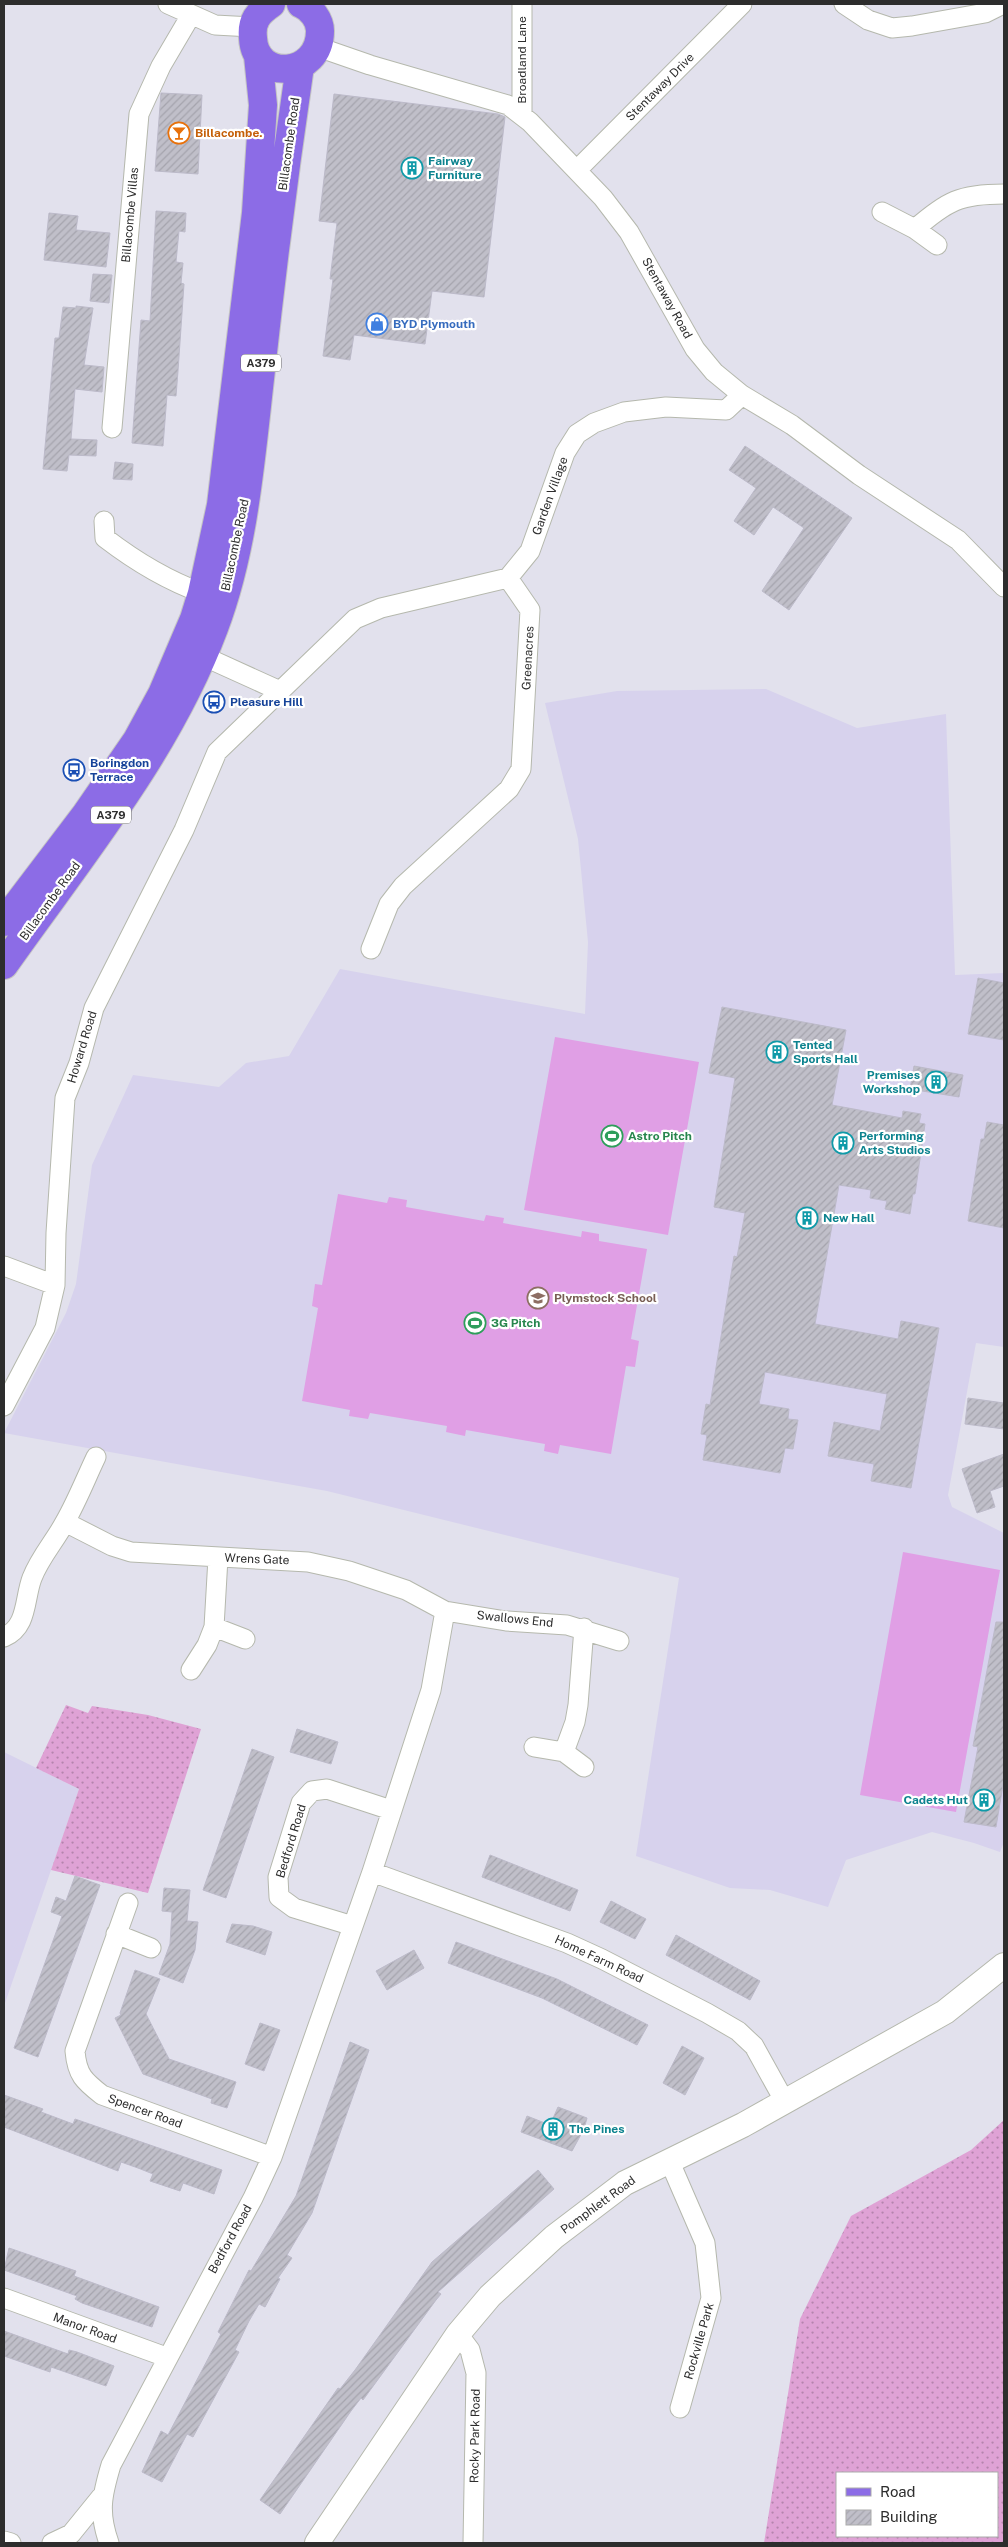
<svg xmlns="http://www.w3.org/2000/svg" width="1008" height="2547" font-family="'Public Sans',sans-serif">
	<defs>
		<pattern id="grass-dots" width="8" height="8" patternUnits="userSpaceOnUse" patternTransform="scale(1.25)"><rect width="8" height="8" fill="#dfa2d5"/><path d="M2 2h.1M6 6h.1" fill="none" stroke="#b584ad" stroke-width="1.8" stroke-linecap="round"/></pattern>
		<pattern id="building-hatch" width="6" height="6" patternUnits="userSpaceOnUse" patternTransform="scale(1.25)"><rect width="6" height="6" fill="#c0bfc9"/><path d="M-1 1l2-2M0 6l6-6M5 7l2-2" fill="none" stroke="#a5a4ad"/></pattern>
	</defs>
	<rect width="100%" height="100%" fill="#e2e1ed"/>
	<path fill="#d7d2ed" d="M766 689 857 728 946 714 955 975 1004 973V1347L976 1343 948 1495 952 1507 1004 1533V1842L1000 1852 974 1843 932 1832 846 1860 828 1907 770 1890 730 1888 636 1856 679 1578 327 1491 4 1433 66 1313 76 1284 92 1165 133 1075 219 1087 246 1063 289 1056 340 969 585 1014 588 942 578 839 545 703 617 691Z
		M4 1752 79 1789 4 2006Z"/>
	<path fill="url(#grass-dots)" fill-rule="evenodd" d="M66 1705 88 1713 92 1706 148 1715 201 1729 148 1893 51 1870 79 1789 36 1768Z
		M1004 2120V2543H764L800 2319 851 2216 971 2150ZM837 2473H997V2536H837Z"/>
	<path fill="#e09fe5" d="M555 1037 699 1062 668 1235 524 1210Z
		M338 1194 387 1203 389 1197 407 1200 406 1207 484 1221 486 1215 504 1218 503 1223 581 1237 582 1231 599 1234V1241L647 1249 631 1339 639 1341 635 1367 626 1366 611 1454 560 1445 558 1454 544 1451 545 1444 466 1430 465 1436 446 1432 447 1426 370 1413 368 1419 349 1416 350 1410 302 1401 318 1308 312 1306 315 1284 322 1285Z
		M903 1552 1000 1570 956 1812 860 1795Z"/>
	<path fill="url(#building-hatch)" stroke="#bcbac9" d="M161 93 202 95 198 174 155 171Z
		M334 94 498 114 505 117 484 297 432 291 425 344 354 335 350 360 323 356 333 279H330L337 223 319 221Z
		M156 211 186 213 185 232 179 231 176 262 183 263 181 283 184 284 178 371 176 396 167 395 163 446 132 443 141 320 150 321Z
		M49 213 78 216 76 230 110 233 106 267 44 260Z
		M93 274 112 275 109 303 90 301Z
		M76 306 93 308 84 365 104 367 102 392 75 389 71 439 97 440 96 456 69 455 67 471 43 469 55 338H59L63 307 76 308Z
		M745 446 852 518 789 610 762 591 804 528 773 507 754 535 734 521 756 488 729 470Z
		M115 462 133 464 132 480 113 479Z
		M978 978 1004 983V1040L968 1034Z
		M722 1007 846 1030 832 1105 902 1118 903 1111 921 1114 919 1123 925 1124 915 1194H913L910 1214 885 1209 887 1201 870 1198 871 1190 839 1185 815 1324 898 1339 901 1321 939 1328 911 1488 871 1481 874 1464 828 1456 834 1422 880 1431 887 1394 765 1372 759 1404 789 1409 788 1419 798 1420 793 1449 785 1448 780 1473 703 1460 707 1435 701 1434 706 1404 710 1405 734 1256 737 1257 745 1213 714 1207 735 1078 709 1073Z
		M914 1066 963 1075 959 1097 910 1089Z
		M987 1122 1004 1125V1228L968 1221 981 1139H984Z
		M968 1398 1004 1403V1429L965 1424Z
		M1004 1454V1486L990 1491 995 1507 977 1513 962 1469Z
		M996 1622H1004V1779L996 1827 964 1822 978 1747 973 1746Z
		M297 1729 338 1742 331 1764 290 1752Z
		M252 1749 274 1757 226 1898 203 1890Z
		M490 1855 578 1890 570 1911 482 1877Z
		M75 1876 100 1885 38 2057 14 2048 62 1916 51 1912 56 1897 66 1901Z
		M164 1888 190 1890 187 1921 198 1922 195 1950 183 1983 159 1974 170 1944 172 1912 162 1911Z
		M611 1901 646 1919 635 1939 600 1922Z
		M232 1924 253 1926 272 1932 265 1955 226 1942Z
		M676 1935 760 1981 750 2000 666 1955Z
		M456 1942 557 1979 648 2025 637 2045 542 1998 448 1963Z
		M414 1950 424 1968 387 1990 376 1971Z
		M135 1970 160 1979 146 2014 169 2059 236 2082 227 2108 211 2103 212 2099 143 2074 115 2018 121 2015 120 2013Z
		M260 2023 280 2030 264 2071 245 2064Z
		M350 2042 369 2050 312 2213 287 2255 292 2258 278 2278 280 2279 265 2307 259 2304 249 2321 235 2350 239 2352 193 2437 187 2434 162 2482 142 2472 161 2431 168 2435 221 2334 218 2332 249 2270 251 2271 296 2196Z
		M682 2046 704 2058 685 2095 663 2083Z
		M4 2095 43 2109 41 2112 73 2124 75 2119 222 2170 214 2194 183 2183 180 2191 150 2181 153 2174 138 2168 121 2162 118 2171 4 2127Z
		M558 2107 587 2118 584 2129 572 2151 521 2132 527 2116 550 2125Z
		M538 2170 554 2189 438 2292 441 2294 436 2300 363 2400 361 2398 351 2411 280 2514 260 2500 338 2388 340 2389 355 2370 432 2262Z
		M9 2248 76 2271 74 2276 159 2307 152 2327 82 2303 75 2299 77 2296 4 2270Z
		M4 2331 68 2354 69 2350 77 2352 114 2366 106 2386 51 2367 50 2372 4 2356Z"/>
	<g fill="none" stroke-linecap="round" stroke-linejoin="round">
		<g stroke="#b5b8ad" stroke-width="21">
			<path id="minor" d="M168 4 215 25 252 27
				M844 4 868 20 892 28 912 26 985 13 1003 4
				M318 47 370 65 508 105 530 122 603 198 629 232 695 349 714 372 742 395 792 425 859 475 958 540 1004 587
				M522 115V4
				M577 170 742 4
				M882 212 915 229C947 201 960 194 1004 194
				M915 229 937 245
				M112 428 139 114 161 66 191 15
				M104 521 105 538C135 561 166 580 202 593
				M508 578 530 551 565 453 577 434 594 423 624 412 666 407 726 410 742 395
				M203 656 280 691
				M371 949 389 904 403 886 509 789 521 769 530 610 508 578
				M4 1266 55 1285
				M4 1406 45 1328 55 1285 56 1233 65 1098 79 1063 94 1008 184 830 217 752 355 619 381 608 508 578
				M65 1522 112 1546 131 1552 308 1562 349 1571 406 1590 445 1611 506 1621 567 1625 619 1641
				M214 1627 245 1639
				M4 1637C28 1627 24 1599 32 1578 40 1557 55 1541 65 1522 77 1501 86 1478 96 1457
				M191 1670 207 1645 214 1627 218 1558
				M534 1747 564 1752 584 1767
				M564 1752 575 1722 578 1705 584 1628
				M372 1872 567 1943 602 1959 707 2013 738 2031 754 2046 785 2102
				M128 1903 75 2051C77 2075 84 2081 102 2095L272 2157
				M353 1926 294 1908 279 1897 278 1877 301 1803 312 1791 327 1789 391 1810
				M116 1934 151 1948
				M669 2160 705 2243 711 2298 680 2408
				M4 2298 166 2357
				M458 2334 470 2350 476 2373 473 2543
				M4 2541 11 2543
				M52 2543 71 2534 101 2497
				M109 2543C98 2512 102 2495 111 2465L253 2198 272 2157 372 1872 431 1690 445 1611"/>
		</g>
		<g stroke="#b5b8ad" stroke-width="26">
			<path id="tertiary" d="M317 2543 458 2334 490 2296 554 2237 625 2183 743 2125 945 2012 1004 1965"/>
		</g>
		<g stroke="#c4c4c4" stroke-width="30">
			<path id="primary" d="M271 4C258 13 251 21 253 38 255 82 320 78 320 31 320 20 311 8 301 4
				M4 922 86 814 137 740 162 694 194 619 202 593 221 505 256 213 263 105 258 56
				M4 965C80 857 167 753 214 628 245 546 251 456 261 370 272 269 285 167 300 66"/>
		</g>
		<use href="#minor" stroke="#fff" stroke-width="19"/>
		<use href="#tertiary" stroke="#fff" stroke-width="24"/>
		<use href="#primary" stroke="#8c6ce6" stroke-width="28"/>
	</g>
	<defs>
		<g id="bar-ring" transform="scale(1.125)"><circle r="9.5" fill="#fff" stroke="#e8710a" stroke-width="1.5"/><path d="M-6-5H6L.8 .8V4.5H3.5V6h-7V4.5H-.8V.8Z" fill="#e8710a"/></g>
		<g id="building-ring" transform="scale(1.125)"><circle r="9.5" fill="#fff" stroke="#0f9aa8" stroke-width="1.5"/><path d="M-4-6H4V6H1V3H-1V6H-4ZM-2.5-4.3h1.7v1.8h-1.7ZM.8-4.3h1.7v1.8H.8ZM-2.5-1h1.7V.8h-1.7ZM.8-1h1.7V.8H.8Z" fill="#0f9aa8"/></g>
		<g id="shop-ring" transform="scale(1.125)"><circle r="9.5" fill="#fff" stroke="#3f7fe0" stroke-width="1.5"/><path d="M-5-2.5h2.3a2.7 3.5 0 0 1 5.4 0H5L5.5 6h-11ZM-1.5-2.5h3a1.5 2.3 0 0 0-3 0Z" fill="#3f7fe0"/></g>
		<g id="bus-ring" transform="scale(1.125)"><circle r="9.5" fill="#fff" stroke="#1a4fb4" stroke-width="1.5"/><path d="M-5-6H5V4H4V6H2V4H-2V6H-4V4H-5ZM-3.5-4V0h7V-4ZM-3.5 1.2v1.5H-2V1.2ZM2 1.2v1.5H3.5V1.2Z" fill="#1a4fb4"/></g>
		<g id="stadium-ring" transform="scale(1.125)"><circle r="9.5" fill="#fff" stroke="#2e9e5b" stroke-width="1.5"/><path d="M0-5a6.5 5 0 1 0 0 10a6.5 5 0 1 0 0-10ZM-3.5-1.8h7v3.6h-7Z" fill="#2e9e5b"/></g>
		<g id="school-ring" transform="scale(1.125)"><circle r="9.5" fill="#fff" stroke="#8d6e63" stroke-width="1.5"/><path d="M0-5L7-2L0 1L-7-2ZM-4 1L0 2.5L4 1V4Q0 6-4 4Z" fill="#8d6e63"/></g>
	</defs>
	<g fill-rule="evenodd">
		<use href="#bar-ring" x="179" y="133"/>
		<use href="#building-ring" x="412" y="168"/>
		<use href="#shop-ring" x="377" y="324"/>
		<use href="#bus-ring" x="214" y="702"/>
		<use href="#bus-ring" x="74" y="770"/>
		<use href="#building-ring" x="777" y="1052"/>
		<use href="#building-ring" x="936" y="1082"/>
		<use href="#stadium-ring" x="612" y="1136"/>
		<use href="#building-ring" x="843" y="1143"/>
		<use href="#building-ring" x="807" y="1218"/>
		<use href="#school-ring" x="538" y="1298"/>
		<use href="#stadium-ring" x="475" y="1323"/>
		<use href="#building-ring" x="984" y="1800"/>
		<use href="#building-ring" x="553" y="2129"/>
	</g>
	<g text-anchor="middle" stroke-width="4.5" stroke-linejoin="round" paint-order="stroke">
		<g fill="#fff" stroke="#6c6c6c" stroke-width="1">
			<rect x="241" y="354.5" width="40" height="17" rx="4"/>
			<rect x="91" y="806.5" width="40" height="17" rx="4"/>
		</g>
		<g font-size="11" font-weight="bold" fill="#2d2d2d">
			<text x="261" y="367">A379</text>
			<text x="111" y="819">A379</text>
		</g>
		<g font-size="12" fill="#2d2d2d" stroke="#fff">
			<text transform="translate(522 60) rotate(-90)" y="4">Broadland Lane</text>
			<text transform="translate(660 87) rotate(-45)" y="4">Stentaway Drive</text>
			<text transform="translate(289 144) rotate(-82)" y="4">Billacombe Road</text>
			<text transform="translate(130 215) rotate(-85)" y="4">Billacombe Villas</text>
			<text transform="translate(667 298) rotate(61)" y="4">Stentaway Road</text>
			<text transform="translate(550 496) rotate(-70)" y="4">Garden Village</text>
			<text transform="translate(235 545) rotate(-78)" y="4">Billacombe Road</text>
			<text transform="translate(528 658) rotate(-87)" y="4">Greenacres</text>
			<text transform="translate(50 901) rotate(-54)" y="4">Billacombe Road</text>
			<text transform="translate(82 1047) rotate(-73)" y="4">Howard Road</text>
			<text transform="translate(257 1559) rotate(2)" y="4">Wrens Gate</text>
			<text transform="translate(515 1619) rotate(6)" y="4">Swallows End</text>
			<text transform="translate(291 1841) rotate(-73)" y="4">Bedford Road</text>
			<text transform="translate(599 1959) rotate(25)" y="4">Home Farm Road</text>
			<text transform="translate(145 2111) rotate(20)" y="4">Spencer Road</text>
			<text transform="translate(598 2205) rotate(-36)" y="4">Pomphlett Road</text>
			<text transform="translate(230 2239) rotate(-61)" y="4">Bedford Road</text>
			<text transform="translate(85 2328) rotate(20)" y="4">Manor Road</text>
			<text transform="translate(699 2341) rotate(-74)" y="4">Rockville Park</text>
			<text transform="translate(475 2436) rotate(-89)" y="4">Rocky Park Road</text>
		</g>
		<g font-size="12" font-weight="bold" fill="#c56008" stroke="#fff" text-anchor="start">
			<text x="195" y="137">Billacombe.</text>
		</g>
		<g font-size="12" font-weight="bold" fill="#0d838f" stroke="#fff" text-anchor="start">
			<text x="428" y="165">Fairway<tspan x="428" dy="14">Furniture</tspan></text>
			<text x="793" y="1049">Tented<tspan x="793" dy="14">Sports Hall</tspan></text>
			<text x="920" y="1079" text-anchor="end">Premises<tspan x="920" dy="14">Workshop</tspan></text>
			<text x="859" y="1140">Performing<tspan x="859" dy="14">Arts Studios</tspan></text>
			<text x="823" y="1222">New Hall</text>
			<text x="968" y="1804" text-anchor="end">Cadets Hut</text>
			<text x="569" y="2133">The Pines</text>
		</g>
		<g font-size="12" font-weight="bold" fill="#366cbe" stroke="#fff" text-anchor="start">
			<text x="393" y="328">BYD Plymouth</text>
		</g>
		<g font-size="12" font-weight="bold" fill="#164399" stroke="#fff" text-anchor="start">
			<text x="230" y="706">Pleasure Hill</text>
			<text x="90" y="767">Boringdon<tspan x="90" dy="14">Terrace</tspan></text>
		</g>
		<g font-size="12" font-weight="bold" fill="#27864d" stroke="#fff" text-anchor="start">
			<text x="628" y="1140">Astro Pitch</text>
			<text x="491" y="1327">3G Pitch</text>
		</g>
		<g font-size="12" font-weight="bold" fill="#785e54" stroke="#fff" text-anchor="start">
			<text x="554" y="1302">Plymstock School</text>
		</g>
	</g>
	<rect width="1008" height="2547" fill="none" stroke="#2d2d2d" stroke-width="10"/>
	<rect x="836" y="2472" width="162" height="65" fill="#ffffff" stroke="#ababab"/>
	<rect x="846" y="2488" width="25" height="8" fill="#8c6ce6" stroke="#ababab"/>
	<text x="880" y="2497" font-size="15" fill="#2d2d2d">Road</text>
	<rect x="846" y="2510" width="25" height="15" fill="url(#building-hatch)" stroke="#ababab"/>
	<text x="880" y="2522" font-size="15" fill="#2d2d2d">Building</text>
</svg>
